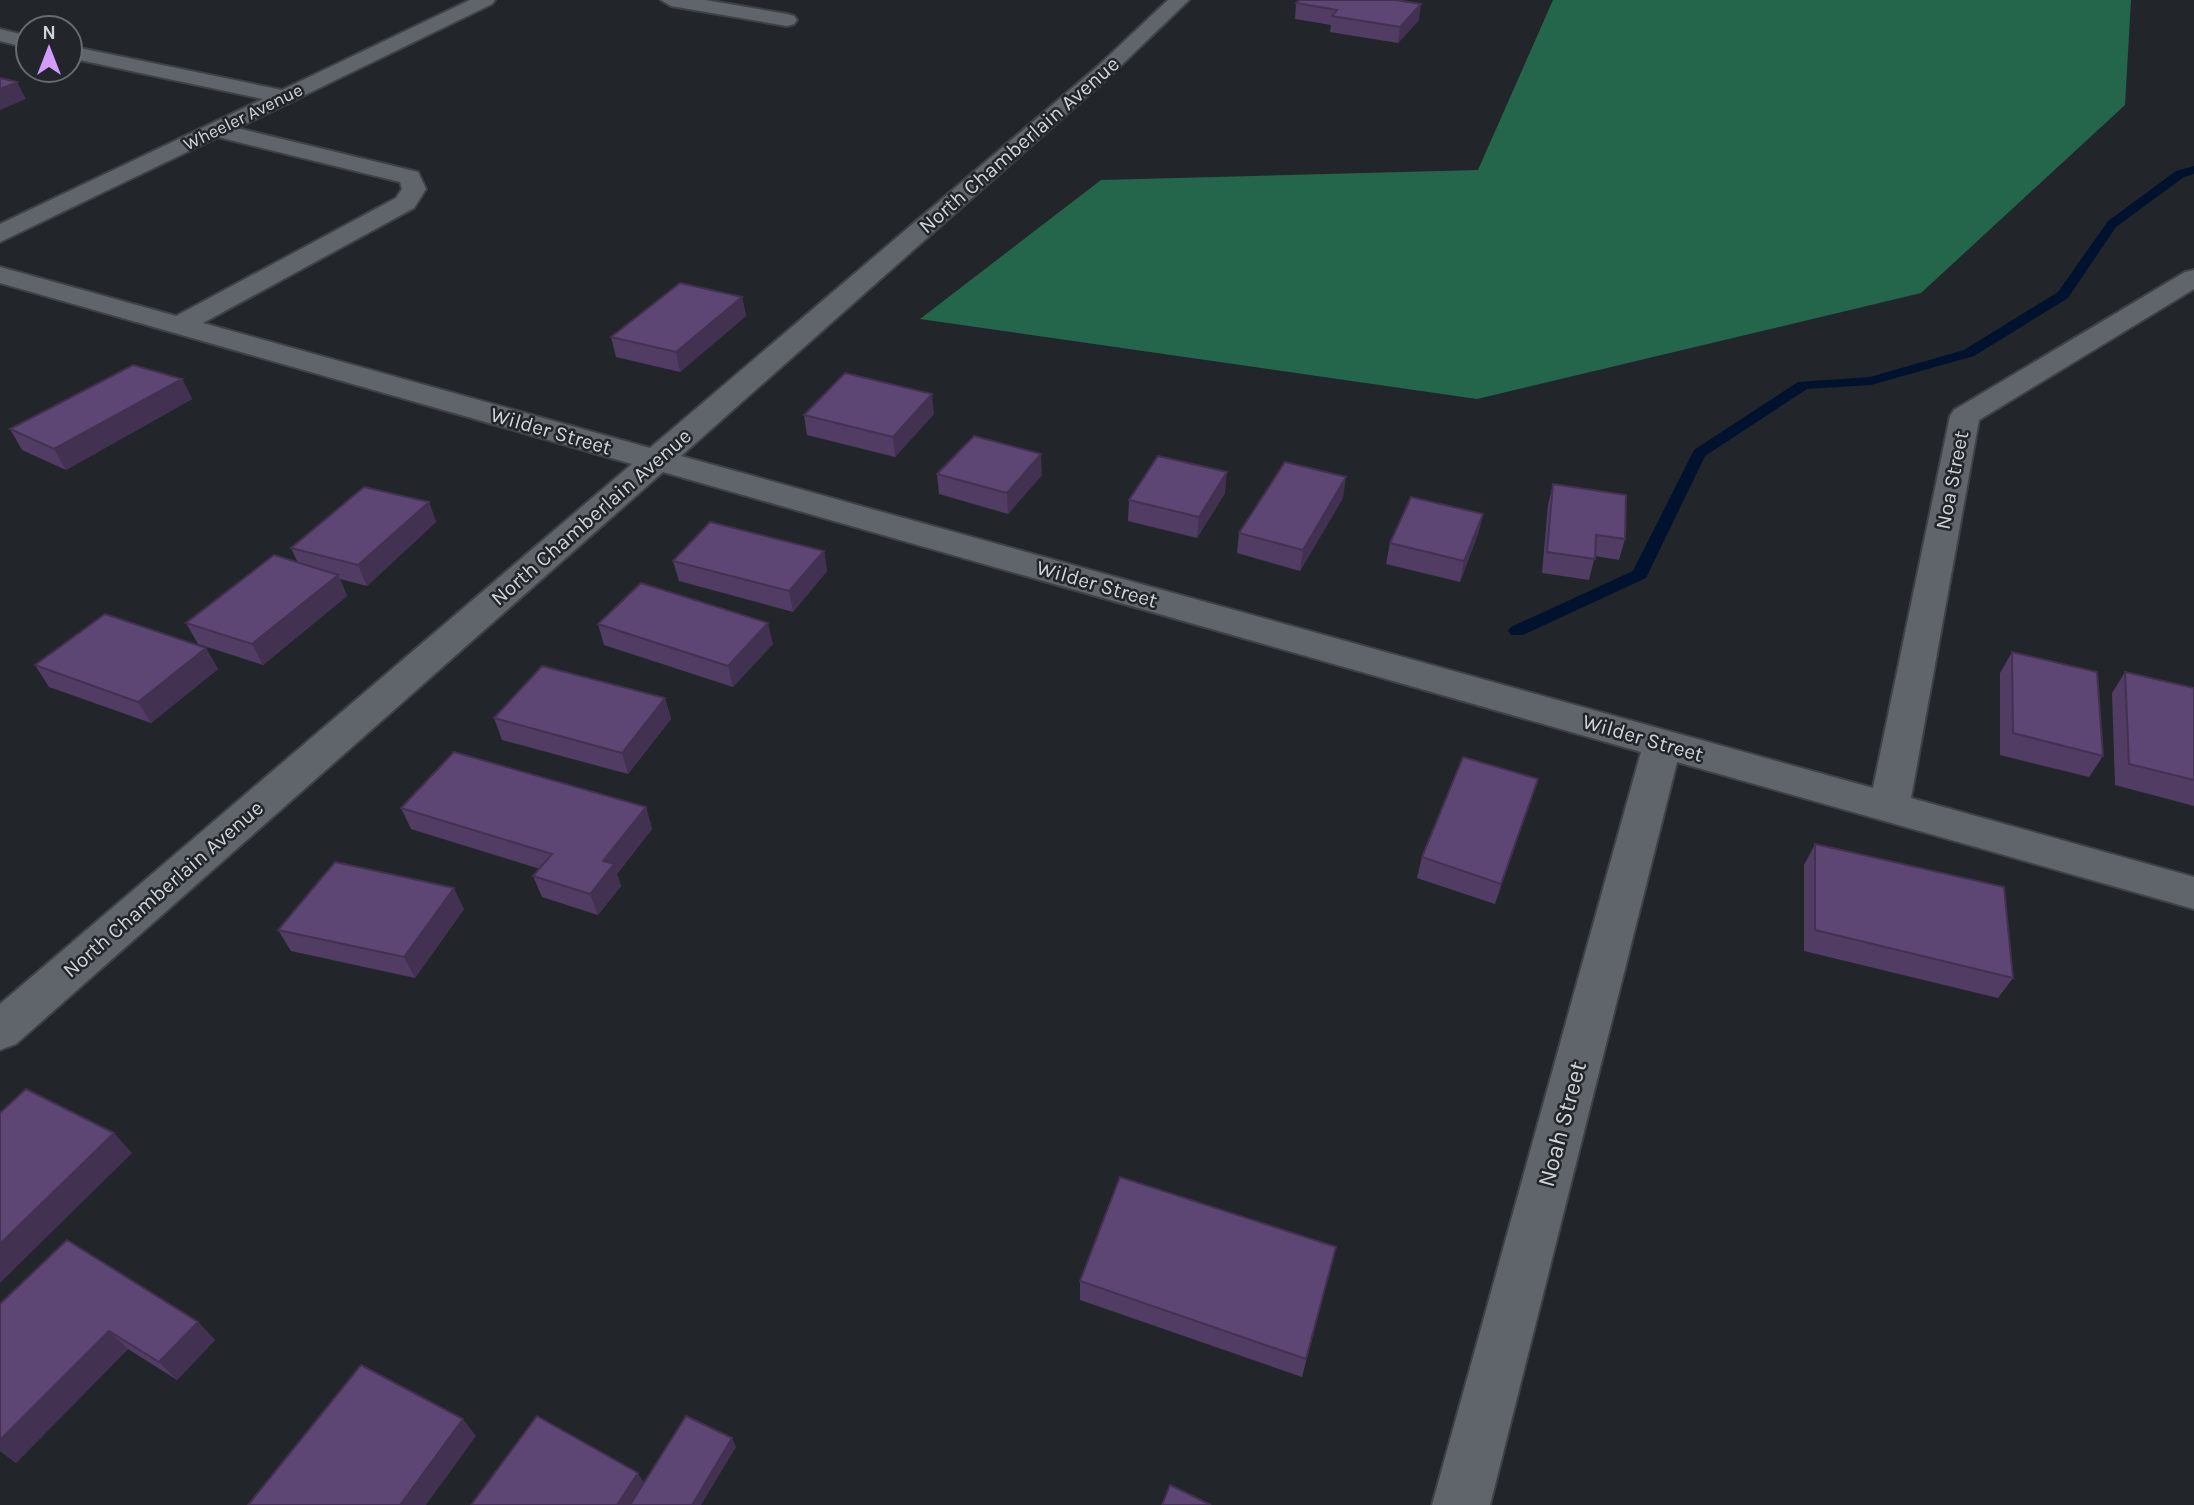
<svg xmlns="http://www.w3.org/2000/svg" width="2194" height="1505" font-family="Karla,sans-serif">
	<rect width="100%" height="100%" fill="#22262b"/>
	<path fill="#24664c" d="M1553 0H2131L2125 105 1921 293 1477 399 920 319 1101 180 1478 170Z"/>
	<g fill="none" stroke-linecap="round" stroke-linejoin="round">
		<path fill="#00122d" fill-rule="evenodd" d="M2194 166V174L2184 177 2116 227 2068 298 1974 356 1871 385 1807 389 1705 456 1646 578 1523 635H1511L1508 631 1511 627 1633 571 1694 450 1798 382 1870 377 1964 350 2058 292 2108 221 2176 171Z"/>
		<g stroke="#3e4246" stroke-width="4">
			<path id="minor" d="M470 0H495L492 4 237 128 418 172 426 189 414 208 203 323 650 448 1098 66 1168 0H1189L1112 74 681 456 1873 788 1950 416 1954 410 2185 272 2194 270V289L1979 420 1911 798 2194 877V909L1677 762 1490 1505H1432L1641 752 663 472 16 1044 0 1050V1004L632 464 0 283V267L176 316 396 198 402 189 400 182 218 137 0 242V224L263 99 70 58V46L282 90Z
				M661 0H705L787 14 794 16 797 20 794 24 787 26 671 6Z
				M0 29 28 36V48L0 41Z"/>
		</g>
		<use href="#minor" fill="#60656b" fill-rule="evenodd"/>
	</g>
	<path fill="#513c64" d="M1296 3 1419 20 1398 43 1330 32 1331 25 1295 19Z
		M742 297 746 316 680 372 616 357 611 337Z
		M182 379 192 399 66 470 22 450 10 429Z
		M934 414 895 457 807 435 804 415Z
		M937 474 1042 475 1008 514 939 494Z
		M1553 484 1625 539 1619 560 1595 556 1589 580 1542 573 1548 505Z
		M1225 493 1197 538 1128 521 1129 500Z
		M1343 498 1300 571 1237 553 1239 533Z
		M429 502 436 522 367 586 340 579 347 596 263 665 198 644 186 623 298 563 291 548Z
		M1483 514 1478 534 1460 582 1386 564 1390 543Z
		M824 551 827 571 793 612 679 581 673 561Z
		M598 624 773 644 733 687 604 645Z
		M206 648 218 669 151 723 49 687 35 665Z
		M2012 652 2103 756 2089 777 2000 755V673Z
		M2125 672 2194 688V806L2115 785 2112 693Z
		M665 698 671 719 628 774 502 740 494 718Z
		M1531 800 1495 904 1417 878 1422 857Z
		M646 807 652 829 617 874 621 886 598 915 542 897 533 876 540 869 411 829 401 808Z
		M1815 844 2013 978 1998 998 1804 951V865Z
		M464 909 415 978 291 951 278 930Z
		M1336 1247 1302 1377 1080 1300V1281Z
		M0 1304 198 1322 215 1340 177 1380 128 1349 16 1463 0 1451Z"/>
	<path fill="#423151" d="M1421 4 1419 20 1398 43 1400 27Z
		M17 82 26 99 0 110V89Z
		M742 297 746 316 680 372 676 352Z
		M182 379 192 399 66 470 54 449Z
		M932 394 934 414 895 457 893 437Z
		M1041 454 1042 475 1008 514 1007 493Z
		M1227 472 1225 493 1197 538 1199 517Z
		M1346 477 1343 498 1300 571 1303 550Z
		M429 502 436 522 367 586 358 565Z
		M1483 514 1478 534 1460 582 1464 561Z
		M824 551 827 571 793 612 789 591Z
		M338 575 347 596 263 665 252 644Z
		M768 623 773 644 733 687 728 666Z
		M206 648 218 669 151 723 138 702Z
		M665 698 671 719 628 774 622 753Z
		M1538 779 1531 800 1495 904 1501 884Z
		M646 807 652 829 617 874 621 886 598 915 590 894 603 861Z
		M454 888 464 909 415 978 404 957Z
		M114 1133 132 1153 0 1283V1244Z
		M198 1322 215 1340 177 1380 159 1362Z
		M109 1331 128 1349 16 1463 0 1451V1440Z
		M463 1419 476 1436 426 1505H400Z
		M732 1438 736 1447 701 1505H692Z
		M638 1473 648 1490 637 1505H617Z"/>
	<path fill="#5e4674" stroke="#423151" stroke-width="2" d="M1300 0H1395L1421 4 1400 27 1332 16 1337 10 1296 3Z
		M0 78 17 82 0 89Z
		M680 283 742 297 676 352 611 337Z
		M133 365 182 379 54 449 10 429Z
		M845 373 932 394 893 437 804 415Z
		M974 436 1041 454 1007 493 937 474Z
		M1158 456 1227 472 1199 517 1129 500Z
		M1285 462 1346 477 1303 550 1239 533Z
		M1553 484 1626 495 1625 539 1596 535 1595 559 1547 552Z
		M364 487 429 502 358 565 291 548Z
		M1411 497 1483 514 1464 561 1390 543Z
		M710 522 824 551 789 591 673 561Z
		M274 555 338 575 252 644 186 623Z
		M641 583 768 623 728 666 598 624Z
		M105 614 206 648 138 702 35 665Z
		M2012 652 2097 672 2103 756 2013 733Z
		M542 666 665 698 622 753 494 718Z
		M2125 672 2194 688V780L2129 764Z
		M454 752 646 807 603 861 614 864 590 894 533 876 552 854 401 808Z
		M1463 757 1538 779 1501 884 1422 857Z
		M1815 844 2004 887 2013 978 1815 930Z
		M335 862 454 888 404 957 278 930Z
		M26 1089 114 1133 0 1244V1113Z
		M1120 1177 1336 1247 1306 1359 1080 1281Z
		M67 1240 198 1322 159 1362 109 1331 0 1440V1304Z
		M361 1365 463 1419 400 1505H248Z
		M537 1416 638 1473 617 1505H471Z
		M686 1416 732 1438 692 1505H630Z
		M1170 1485 1211 1505H1162Z"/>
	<g text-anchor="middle" stroke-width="5" stroke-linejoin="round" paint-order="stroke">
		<g font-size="18" fill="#d1d4d7" stroke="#22262b">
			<text transform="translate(243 117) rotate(-26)" y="6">Wheeler Avenue</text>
		</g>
		<g font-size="21" fill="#d1d4d7" stroke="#22262b">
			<text transform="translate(1019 145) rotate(-41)" y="7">North Chamberlain Avenue</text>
			<text transform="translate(551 431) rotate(16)" y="7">Wilder Street</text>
			<text transform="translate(1952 480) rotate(-79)" y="7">Noa Street</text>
			<text transform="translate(591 517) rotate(-41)" y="7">North Chamberlain Avenue</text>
			<text transform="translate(1097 584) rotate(16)" y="7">Wilder Street</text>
			<text transform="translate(1643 738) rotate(16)" y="7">Wilder Street</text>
			<text transform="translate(163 889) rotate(-41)" y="7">North Chamberlain Avenue</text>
		</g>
		<g font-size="24" fill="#d1d4d7" stroke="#22262b">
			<text transform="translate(1562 1124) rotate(-75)" y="8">Noah Street</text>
		</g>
	</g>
	<g transform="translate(49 49)"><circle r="33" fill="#22262b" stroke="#686c70" stroke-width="2"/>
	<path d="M0-5L12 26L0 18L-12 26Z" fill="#d39cfd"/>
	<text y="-10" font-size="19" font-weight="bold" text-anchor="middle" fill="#d1d4d7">N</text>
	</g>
</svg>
